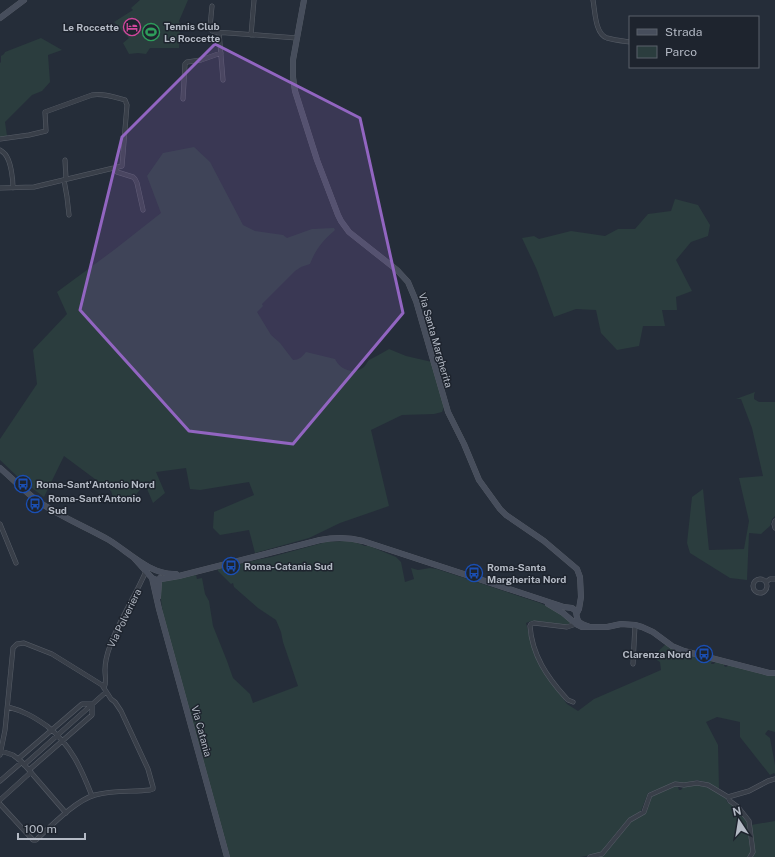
<svg xmlns="http://www.w3.org/2000/svg" width="775" height="857" font-family="'Public Sans',sans-serif">
	<rect width="100%" height="100%" fill="#252d39"/>
	<path fill="#2b3d3e" d="M140 0H188L179 21 180 25 179 48H150L146 54 138 53 129 54 123 43 129 38 114 22 133 10 131 8Z
		M41 38 62 50 48 55 50 82 42 91 32 95 5 122 7 136 0 137V63L1 62V56L4 54 5 52Z
		M194 147 210 162 243 225 255 231 283 235 287 238 312 229 334 228 335 230C323 241 316 248 310 264L301 267 295 271 262 304 263 306 257 312 271 335 280 343 293 360C299 360 302 357 306 352L335 359C340 370 354 375 364 367 366 365 367 362 369 360 376 356 383 353 389 349L406 356 432 362 444 407 442 412 434 414 402 415 371 430 389 506 340 523 309 538 255 553 249 530 220 535 213 528 214 512 254 495 249 482 200 490 190 489 186 468 156 472 165 493 153 503 145 484 132 499 114 500 111 491 64 456 44 497 20 479 0 460V439L37 384 33 350 67 314 57 292 114 250 161 213 147 176 163 153Z
		M675 199 698 205 710 225 708 236 691 242 676 260 692 291 676 297 677 310H662L665 326H643L639 346 617 350 601 333 596 310 576 309 554 317 537 270 522 238 534 236 539 239 571 231 605 236 618 229H635L648 214 671 211Z
		M755 392 754 395V399L759 402H775V516L772 519 770 526 761 534 749 533 747 580 730 578 690 553 687 543 692 497 703 489 709 550 744 549 749 521 739 478 763 476 752 428 741 399H736Z
		M344 541 354 542 363 545 364 546H367V545L396 557 401 562 405 582 414 579 411 568 418 570 430 568 437 569 540 603C552 608 563 615 573 623L566 625 536 621H531L526 623 535 655 544 673 567 704 578 711 594 699 661 670 660 662 652 657 666 644 679 652 712 661 711 664H714L715 662 724 664V666L726 667 729 665 769 676H775V732L768 730 765 734 770 738 775 765V774L774 773 770 775 740 737V722L717 717 706 722 718 745 719 789 708 783 697 780 687 783H674L648 793 641 811 629 818 607 844 602 852 598 854 580 857H230L163 614 160 593 162 582 196 575 197 579 202 578 205 594 209 601 213 626 227 661 233 678 250 694 253 703 298 686 283 642 281 632 276 620 258 608 234 587 233 583 231 584 218 571V569L247 562 271 557 326 542Z
		M698 784 708 787 726 798 727 802 737 808 751 825 775 821V857H598L604 855 607 849 613 844 616 839 630 821 646 813 652 796 676 786 678 787 679 790H681L683 787Z"/>
	<g fill="none" stroke-linecap="round" stroke-linejoin="round">
		<g stroke="#575d67" stroke-width="5">
			<path id="street" d="M593 0C595 11 595 34 607 38 614 40 623 41 630 42
				M212 6 210 27 212 31 215 32 297 38
				M219 32 223 80
				M251 35 254 0
				M183 99 185 64 187 62 201 60 221 53
				M0 139 29 135 46 131 45 112 92 95C103 93 114 97 125 100L127 105 122 166 34 187 0 188
				M0 150C2 151 4 153 5 154 11 161 13 179 13 188
				M65 160 66 179
				M116 167 117 172 133 177 135 179 137 183 143 210
				M64 180 67 197 69 215
				M775 521 774 524 775 528
				M0 524 16 563
				M753 586a7 7 0 1 1 14 0a7 7 0 1 1-14 0Z
				M766 582 770 579H775
				M633 664 635 625
				M104 688C107 681 105 678 105 670 105 662 107 654 110 646 119 620 135 597 146 571
				M573 702 568 700 566 698C547 677 532 655 530 626L531 624 534 623 567 627 576 624
				M8 707C24 711 34 717 47 726 71 745 81 768 92 796
				M1 751 13 755 22 762 66 813
				M0 755 5 730 13 648 17 644 24 643 52 654 102 685 111 699 115 702 121 711 148 769 153 787V789L150 790C132 792 113 790 95 795 76 800 51 826 36 840H33L0 804
				M18 759 82 704H92V715L29 770
				M24 765 106 692
				M0 781 22 762
				M728 797 730 801 738 807 749 821 753 852 750 857
				M0 800 31 772
				M590 857 602 854 630 820 644 812 650 795 675 784 684 785 697 783 708 785 728 797 749 791 768 781 775 779"/>
		</g>
		<g stroke="#575d67" stroke-width="6">
			<path id="secondary" d="M304 0 293 60V77L295 91 317 160 338 215 341 221 349 232 397 270 408 282 416 301 448 412 464 444 479 480 500 509 506 515 544 541 577 569 580 577 581 597 579 609 577 613
				M0 18 24 0
				M0 468C13 479 25 492 39 502 61 517 86 527 109 540 130 553 150 575 176 574
				M134 558 152 578 156 580 179 576 320 540C335 537 348 537 363 541L564 607 572 608 576 611C577 623 579 623 590 627
				M152 578 159 609 227 857
				M158 597 159 582 160 578
				M548 604 563 613 576 624 582 627H607L621 624 635 625 642 627 653 632 672 646 684 651 769 673H775"/>
		</g>
		<use href="#street" stroke="#393f49" stroke-width="4"/>
		<use href="#secondary" stroke="#474e5c" stroke-width="5.5"/>
	</g>
	<path fill="#9265c1" fill-opacity="0.2" stroke="#9265c1" stroke-width="3" stroke-linejoin="round" d="M215 44 360 118 403 313 293 444 189 431 80 310 122 137Z"/>
	<defs>
		<g id="hotel-ring" transform="scale(0.9)"><circle r="9.5" fill="#1e242e" stroke="#d1479c" stroke-width="1.5"/><path d="M-6-4.5h1.5V1H6V5H4.5V3h-9V5H-6ZM-4 0a1.8 1.8 0 1 1 3.6 0ZM.5 0V-2.5h3Q6-2.5 6 0Z" fill="#d1479c"/></g>
		<g id="stadium-ring" transform="scale(0.9)"><circle r="9.5" fill="#1e242e" stroke="#2e9e5b" stroke-width="1.5"/><path d="M0-5a6.5 5 0 1 0 0 10a6.5 5 0 1 0 0-10ZM-3.5-1.8h7v3.6h-7Z" fill="#2e9e5b"/></g>
		<g id="bus-ring" transform="scale(0.9)"><circle r="9.5" fill="#1e242e" stroke="#1a4fb4" stroke-width="1.5"/><path d="M-5-6H5V4H4V6H2V4H-2V6H-4V4H-5ZM-3.5-4V0h7V-4ZM-3.5 1.2v1.5H-2V1.2ZM2 1.2v1.5H3.5V1.2Z" fill="#1a4fb4"/></g>
	</defs>
	<g fill-rule="evenodd">
		<use href="#hotel-ring" x="132" y="27"/>
		<use href="#stadium-ring" x="151" y="32"/>
		<use href="#bus-ring" x="23" y="484"/>
		<use href="#bus-ring" x="35" y="504"/>
		<use href="#bus-ring" x="231" y="566"/>
		<use href="#bus-ring" x="474" y="573"/>
		<use href="#bus-ring" x="704" y="654"/>
	</g>
	<g text-anchor="middle" stroke-width="3" stroke-linejoin="round" paint-order="stroke">
		<g font-size="10" font-weight="bold" fill="#b4bac5" stroke="#1e242e" text-anchor="start">
			<text x="164" y="30">Tennis Club<tspan x="164" dy="12">Le Roccette</tspan></text>
			<text x="119" y="31" text-anchor="end">Le Roccette</text>
			<text x="36" y="488">Roma-Sant'Antonio Nord</text>
			<text x="48" y="502">Roma-Sant'Antonio<tspan x="48" dy="12">Sud</tspan></text>
			<text x="244" y="570">Roma-Catania Sud</text>
			<text x="487" y="571">Roma-Santa<tspan x="487" dy="12">Margherita Nord</tspan></text>
			<text x="691" y="658" text-anchor="end">Clarenza Nord</text>
		</g>
		<g font-size="10" fill="#b4bac5" stroke="#1e242e">
			<text transform="translate(436 340) rotate(74)" y="4">Via Santa Margherita</text>
			<text transform="translate(124 618) rotate(-64)" y="4">Via Polveriera</text>
			<text transform="translate(202 731) rotate(75)" y="4">Via Catania</text>
		</g>
	</g>
	<rect x="629" y="16" width="130" height="52" fill="#1e242e" stroke="#5a606a"/>
	<rect x="637" y="29" width="20" height="6" fill="#474e5c" stroke="#5a606a"/>
	<text x="665" y="36" font-size="12" fill="#b4bac5">Strada</text>
	<rect x="637" y="46" width="20" height="12" fill="#2b3d3e" stroke="#5a606a"/>
	<text x="665" y="56" font-size="12" fill="#b4bac5">Parco</text>
	<g transform="translate(739 821) rotate(348)" stroke="#1e242e" stroke-width="3" paint-order="stroke">
	<path d="M0-3L7 15L0 10L-7 15Z" fill="#b4bac5"/>
	<text y="-6" font-size="11" font-weight="bold" text-anchor="middle" fill="#b4bac5">N</text>
	</g>
	<path d="M18 833v6h67v-6" fill="none" stroke="#b4bac5" stroke-width="2"/>
	<text x="24" y="833" font-size="12" fill="#b4bac5" stroke="#1e242e" stroke-width="3" paint-order="stroke">100 m</text>
</svg>
